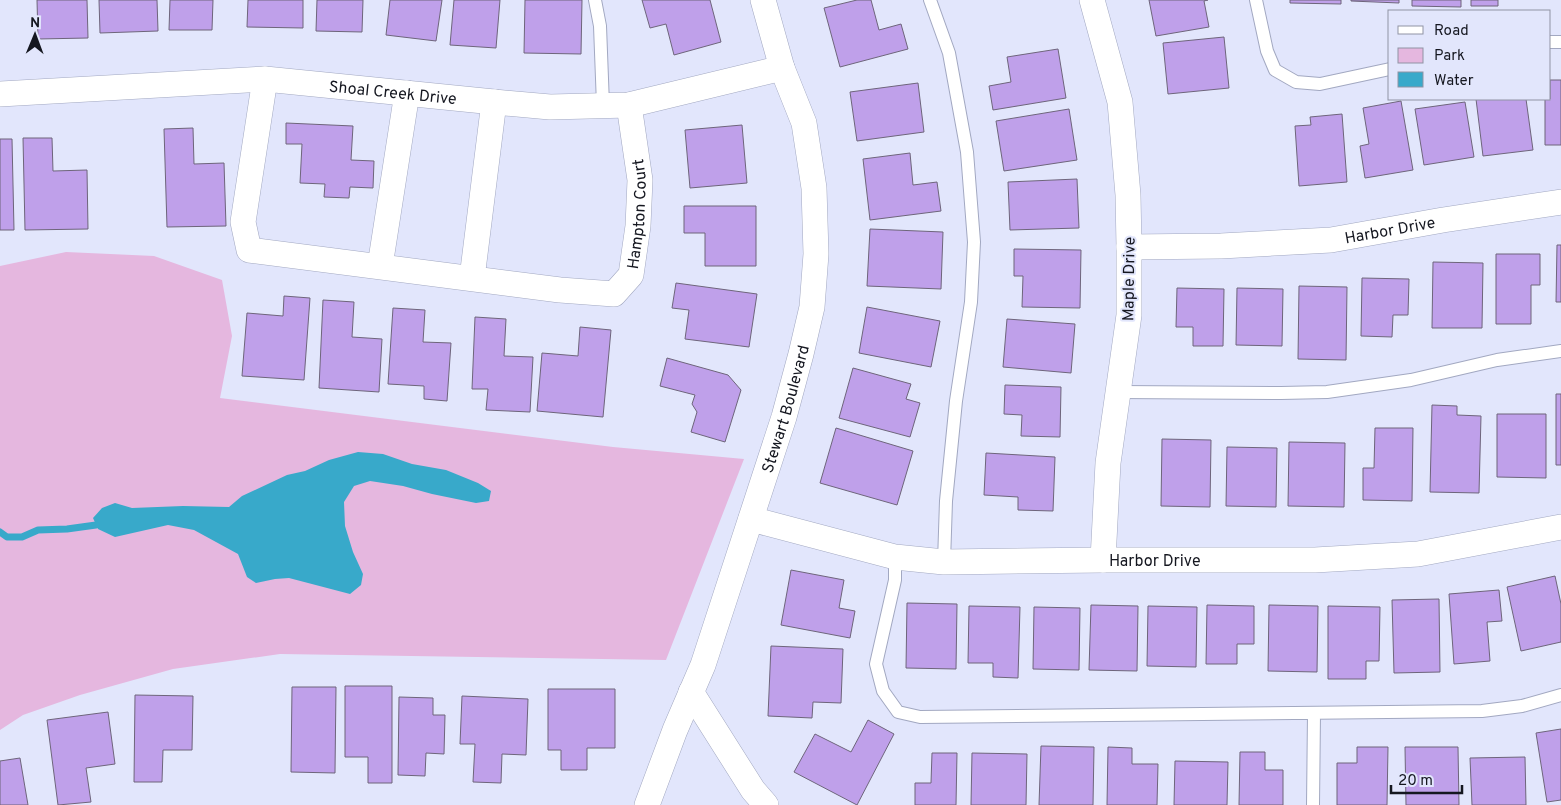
<svg xmlns="http://www.w3.org/2000/svg" width="1561" height="805" font-family="Overpass,sans-serif">
	<rect width="100%" height="100%" fill="#e2e6fc"/>
	<path fill="#e5b7df" d="M66 252 154 256 222 280 232 336 220 398 613 447 744 459 666 660 280 654 173 669 80 695 23 715 0 730V266Z"/>
	<path fill="#38a9ca" d="M358 452 383 454 412 464 446 470 478 483 491 491 489 501 476 503 432 494 403 486 370 481 354 486 344 502 345 526 353 552 363 574 361 585 350 594 289 578 275 579 256 583 247 577 238 554 194 530 168 525 115 537 98 529 93 518 102 508 115 503 132 508 183 506 229 507 242 496 287 475 305 471 329 460Z"/>
	<g fill="none" stroke-linecap="round" stroke-linejoin="round">
		<path stroke="#38a9ca" stroke-width="7" d="M0 532 7 537H22L38 530 67 529 96 525"/>
	</g>
	<path fill="#bfa0ea" stroke="#6e657b" d="M37 0H87L88 38 38 39Z
		M99 0H157L158 31 100 33Z
		M170 0H213L212 30H169Z
		M248 0H303V28L247 27Z
		M317 0H363L362 32 316 31Z
		M390 0H442L436 41 386 35Z
		M454 0H500L496 48 450 45Z
		M525 0H582L581 54 524 53Z
		M642 0H710L721 42 674 55 666 24 650 28Z
		M857 0H871L879 30 901 24 908 49 840 67 824 8Z
		M1149 0H1208L1204 1 1209 27 1156 36Z
		M1290 0H1341V4L1290 3Z
		M1351 0H1399V3L1351 1Z
		M1412 0H1461V7L1412 6Z
		M1471 0H1498V6H1471Z
		M1224 37 1229 88 1168 94 1163 43Z
		M1058 49 1066 98 993 110 989 86 1011 82 1007 57Z
		M1550 80H1561V145H1545V99H1550Z
		M918 83 924 132 857 141 850 92Z
		M1476 99H1526L1533 150 1483 156Z
		M1401 101 1413 170 1365 178 1360 146 1369 144 1363 108Z
		M1465 102 1474 157 1424 165 1415 109Z
		M1069 109 1077 160 1004 171 996 121Z
		M1342 114 1347 182 1299 186 1295 126 1311 125 1310 117Z
		M286 123 353 126 351 160 374 161 373 188 350 187 349 198 324 197 325 184 300 183 302 144H286Z
		M742 125 747 183 690 188 685 130Z
		M193 128 194 164 224 163 226 226 167 227 164 129Z
		M23 138H52L53 171 87 170 88 229 25 230Z
		M0 139H12L14 230H0Z
		M910 153 913 185 937 182 941 211 870 220 863 159Z
		M1077 179 1079 228 1010 230 1008 182Z
		M684 206H756V266H705V233H684Z
		M870 229 943 232 941 289 867 286Z
		M1557 245H1561V302H1556Z
		M1014 249 1081 250 1080 308 1022 307 1023 276H1014Z
		M1496 254H1540V285H1531V324H1496Z
		M1433 262 1483 263 1482 328H1432Z
		M1362 278 1409 279 1408 315H1393L1392 337 1361 336Z
		M676 283 757 294 749 347 685 339 689 310 672 308Z
		M1299 286 1347 287 1346 360 1298 359Z
		M1177 288 1224 289 1223 346H1193V327H1176Z
		M1237 288 1283 289 1282 346 1236 345Z
		M284 296 310 298 304 380 242 376 247 313 283 316Z
		M323 300 354 302 352 337 382 339 379 392 319 388Z
		M867 307 940 321 931 367 859 353Z
		M393 308 425 310 423 342 451 343 447 401 424 399V386L388 384Z
		M475 317 506 319 504 356 533 357 530 412 486 410 488 389H472Z
		M1007 319 1075 324 1071 373 1003 367Z
		M580 327 611 330 603 417 537 411 542 353 578 356Z
		M667 358 728 375 741 390 725 442 691 432 697 412 692 404 695 395 660 386Z
		M853 368 911 384 906 399 920 403 910 437 839 418Z
		M1005 385 1061 387 1060 437 1021 436 1022 415 1004 414Z
		M1556 394H1561V465H1556Z
		M1432 405 1457 406V415L1481 416 1479 493 1430 492Z
		M1497 414H1546V478L1497 477Z
		M836 428 913 451 897 505 820 483Z
		M1375 428H1413L1412 501 1363 500V468H1374Z
		M1162 439 1211 440 1210 507 1161 506Z
		M1289 442 1345 443 1344 507 1288 506Z
		M1227 447 1277 448 1276 507 1226 506Z
		M986 453 1055 457 1053 511 1018 510V497L984 495Z
		M791 570 844 580 839 608 855 611 850 638 781 625Z
		M1555 576 1561 604V642L1521 651 1507 587Z
		M1499 590 1502 621 1487 622 1490 661 1454 664 1449 594Z
		M1439 599 1440 672 1394 673 1392 600Z
		M907 603 957 604 956 669 906 668Z
		M1091 605 1138 606 1137 671 1089 670Z
		M1207 605 1254 606V644H1237V664H1206Z
		M1269 605 1318 606 1317 672 1268 671Z
		M969 606 1020 607 1018 678 993 677V663H968Z
		M1148 606 1197 607 1196 667 1147 666Z
		M1328 606 1380 607 1379 661H1366V679H1328Z
		M1034 607 1080 608 1079 670 1033 669Z
		M771 646 843 649 841 703 813 702 812 718 768 716Z
		M345 686H392V783H368V757H345Z
		M292 687H336L335 773 291 772Z
		M548 689H615V748H587V770H561V750H548Z
		M135 695 193 696 192 750H163L162 782H134Z
		M462 696 528 699 526 755 502 754 501 783 473 782 475 744H460Z
		M399 697 433 698V715H445L444 754 426 753 425 776 398 775Z
		M108 712 115 764 86 768 91 802 58 805 47 720Z
		M868 720 894 734 857 805 794 772 815 734 851 752Z
		M1561 729V800L1547 802 1536 733Z
		M1041 746 1094 747 1093 805H1039Z
		M1108 747 1132 748V764H1158L1157 805H1107Z
		M1357 747H1388L1387 805H1337V763H1357Z
		M1405 747H1458L1459 805H1406Z
		M1240 752H1265V770H1283V805H1239Z
		M932 753H957L956 805H915V783H931Z
		M972 753 1027 754 1026 805H971Z
		M1525 757 1526 805H1472L1470 758Z
		M20 758 28 805H0V761Z
		M1175 761 1228 762 1227 805H1174Z"/>
	<g fill="none" stroke-linecap="round" stroke-linejoin="round">
		<g stroke="#a2a8c1" stroke-width="14">
			<path id="service" d="M595 0 600 26 603 105
				M930 0 949 53 967 152 974 242 971 302 956 401 946 501 944 562
				M1256 0 1267 51 1275 70 1296 82 1320 84 1390 69
				M1550 42H1561
				M1118 392 1281 393 1327 392 1411 380 1497 360 1561 351
				M895 557V580L876 664 883 691 898 712 920 717 1482 711 1522 706 1561 695
				M1313 805 1314 714"/>
		</g>
		<g stroke="#a2a8c1" stroke-width="26">
			<g id="minor">
				<path d="M1092 0 1120 102 1128 195 1129 247V315L1108 463 1103 560"/>
				<path id="s1" d="M265 79 243 222 249 250 560 290 614 294 631 275 638 226 640 180 629 105"/>
				<path id="s2" d="M0 94 265 79 494 102 550 107 629 105 782 68"/>
				<path id="s3" d="M1129 247 1221 246 1331 240 1443 220 1561 202"/>
				<path d="M380 266 407 93"/>
				<path d="M472 278 494 102"/>
				<path id="s4" d="M751 519 895 557 944 562 1103 560H1315L1418 554 1561 527"/>
				<path d="M691 692 753 790 766 805"/>
				<path id="s5" d="M647 805 675 730 703 665 784 417 801 354 812 307 816 254 814 188 804 123 782 68 763 0"/>
			</g>
		</g>
		<use href="#service" stroke="#fff" stroke-width="12"/>
		<use href="#minor" stroke="#fff" stroke-width="25"/>
	</g>
	<g text-anchor="middle" stroke-width="4" stroke-linejoin="round" paint-order="stroke">
		<g font-size="16" fill="#151720" stroke="#e2e6fc">
			<text dy="6" stroke="none"><textPath href="#s2" startOffset="394">Shoal Creek Drive</textPath></text>
			<text dy="6" stroke="none"><textPath href="#s1" startOffset="628">Hampton Court</textPath></text>
			<text dy="6" stroke="none"><textPath href="#s3" startOffset="262">Harbor Drive</textPath></text>
			<text transform="translate(1128 279) rotate(-89)" y="6">Maple Drive</text>
			<text dy="6" stroke="none"><textPath href="#s5" startOffset="420">Stewart Boulevard</textPath></text>
			<text dy="6" stroke="none"><textPath href="#s4" startOffset="409">Harbor Drive</textPath></text>
		</g>
	</g>
	<rect x="1388" y="10" width="162" height="90" fill="#e2e6fc" stroke="#9093a4"/>
	<rect x="1398" y="26" width="25" height="8" fill="#ffffff" stroke="#9093a4"/>
	<text x="1434" y="35" font-size="15" fill="#151720">Road</text>
	<rect x="1398" y="48" width="25" height="15" fill="#e5b7df" stroke="#9093a4"/>
	<text x="1434" y="60" font-size="15" fill="#151720">Park</text>
	<rect x="1398" y="72" width="25" height="15" fill="#38a9ca" stroke="#9093a4"/>
	<text x="1434" y="85" font-size="15" fill="#151720">Water</text>
	<g transform="translate(35 35) rotate(1)" stroke="#e2e6fc" stroke-width="4" paint-order="stroke">
	<path d="M0-4L9 19L0 12L-9 19Z" fill="#151720"/>
	<text y="-8" font-size="14" font-weight="bold" text-anchor="middle" fill="#151720">N</text>
	</g>
	<path d="M1391 785v8h71v-8" fill="none" stroke="#151720" stroke-width="2.5"/>
	<text x="1398" y="785" font-size="15" fill="#151720" stroke="#e2e6fc" stroke-width="4" paint-order="stroke">20 m</text>
</svg>
